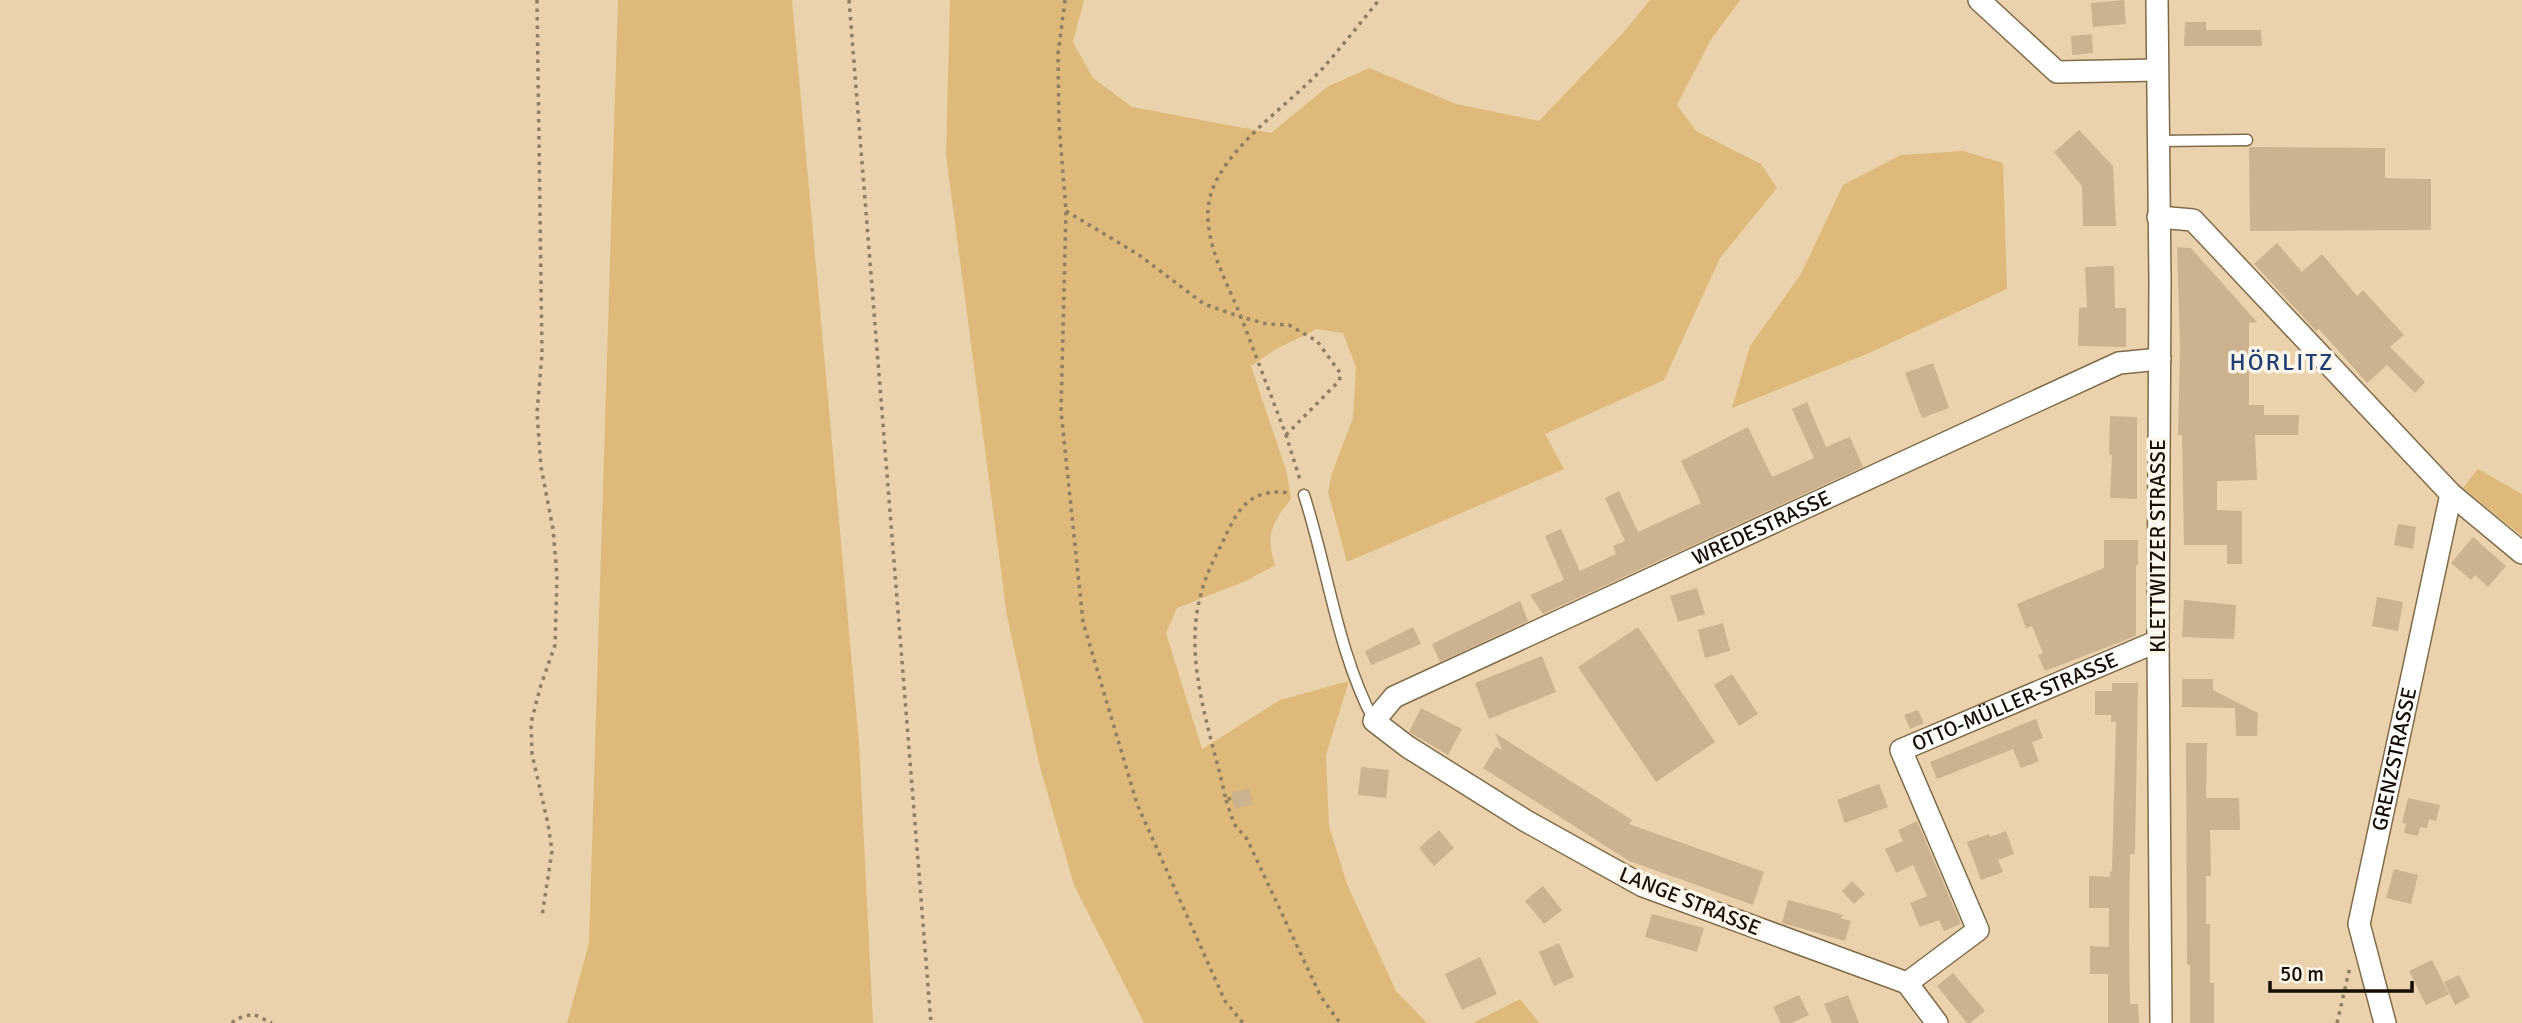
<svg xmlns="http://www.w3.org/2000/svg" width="2522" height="1023" font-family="Signika,sans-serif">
	<rect width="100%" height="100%" fill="#ead3ac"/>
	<path fill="#deb979" d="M618 0H792L859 742 873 1023H567L589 943Z
		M950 0H1084L1073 42 1093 78 1132 107 1271 133 1327 87 1369 68 1456 104 1539 121 1623 33 1650 0H1740L1710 41 1677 105 1696 131 1761 164 1777 188 1720 258 1664 380 1545 434 1564 469 1347 562 1328 492 1332 473 1353 418 1356 367 1343 333 1317 329 1276 349 1251 366 1287 473 1291 499C1272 523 1265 535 1275 565L1248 580 1177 608 1166 633 1202 749 1280 700 1349 681 1326 755 1329 826 1347 884 1396 991 1427 1023H1144L1074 885 1040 767 1007 616 946 155Z
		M1963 151 2003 163 2007 289 1869 353 1732 408 1750 346 1801 274 1843 185 1901 155Z
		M2478 469 2522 494V536L2463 488Z
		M1520 999 1539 1023H1473Z"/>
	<path fill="#cab38e" d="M2124 0 2126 24 2093 27 2091 3Z
		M2185 22H2206V30H2261L2262 46H2184Z
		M2092 34 2093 53 2072 55 2071 36Z
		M2079 130 2113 166 2116 226H2083L2082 186 2054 152Z
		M2249 147 2385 148V178L2431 179V230L2250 231Z
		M2277 243 2302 272 2322 254 2357 296 2363 290 2404 335 2390 347 2425 382 2415 393 2387 365 2367 383 2319 329 2316 331 2254 264Z
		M2177 247 2191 248 2257 322 2249 323V405H2264V415H2299L2298 435H2255L2257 480 2217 481V510L2242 511V564H2227V545H2184L2182 435H2178L2180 347Z
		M2114 266 2115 308H2126V347L2078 346 2079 308 2087 307 2085 267Z
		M1933 363 1949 408 1922 418 1905 373Z
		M1807 402 1826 447 1850 437 1863 467 1543 614 1530 595 1564 580 1545 536 1561 529 1580 571 1616 554 1613 546 1625 541 1605 498 1619 491 1638 532 1701 503 1681 461 1748 427 1772 477 1814 458 1792 409Z
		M2110 416 2137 417V499L2110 498 2112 455H2109Z
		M2398 524 2416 527 2413 549 2394 545Z
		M2473 537 2506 566 2488 587 2475 575 2471 580 2451 563Z
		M2104 540H2138V565H2136V636L2045 671 2038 655 2043 653 2032 626 2026 628 2017 604 2104 568Z
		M1697 588 1705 614 1678 622 1670 596Z
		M2377 597 2403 602 2398 631 2372 626Z
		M2184 600 2236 605 2234 639 2182 637Z
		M1520 601 1528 621 1440 662 1432 644Z
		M1723 623 1730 651 1705 658 1698 630Z
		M1413 627 1421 644 1371 665 1365 651Z
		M1638 627 1715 742 1656 782 1578 667Z
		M1542 656 1556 692 1489 719 1475 683Z
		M1732 674 1758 714 1739 726 1714 685Z
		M2182 679H2213V690L2258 713 2257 736H2236L2235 708 2182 707Z
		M2112 683H2138L2135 854H2130L2129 937 2130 1004H2138L2139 1023H2108V974H2090V946L2109 947V908H2089V876L2110 877V871L2112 872 2116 722H2111V715H2095V691H2112Z
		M1421 708 1462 729 1448 755 1409 732Z
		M1918 710 1924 723 1910 729 1904 715Z
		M2036 719 2043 738 2032 742 2039 761 2021 768 2013 749 1937 779 1930 762Z
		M1495 733 1632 820 1629 824 1764 872 1753 905 1629 861 1483 768 1496 747 1502 750Z
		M2186 743H2207L2206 798H2239L2240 830H2210L2211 876H2206V924H2210V983H2214V1023H2190V965H2187Z
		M1361 767 1389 770 1386 798 1358 795Z
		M1879 784 1888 807 1845 823 1837 800Z
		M1249 788 1253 804 1235 809 1231 793Z
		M2408 798 2440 805 2436 821 2429 819 2427 828 2420 827 2418 836 2404 833 2406 824 2402 823Z
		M1917 821 1961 924 1944 931 1939 920 1920 927 1910 903 1927 896 1913 865 1896 873 1885 849 1903 841 1898 830Z
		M1439 830 1454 848 1434 866 1419 848Z
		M2006 831 2014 854 1998 860 2003 872 1981 880 1967 842 1989 834 1990 837Z
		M2394 869 2418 875 2411 904 2386 898Z
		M1852 881 1865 894 1854 904 1842 891Z
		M1543 886 1562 910 1544 924 1525 901Z
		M1788 900 1844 915 1840 918 1851 921 1845 941 1782 923Z
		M1652 914 1704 928 1697 952 1645 937Z
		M1559 943 1574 977 1554 986 1539 952Z
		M1480 957 1497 994 1462 1010 1445 974Z
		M2432 960 2449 994 2426 1005 2409 971Z
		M1953 973 1985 1011 1970 1023H1967L1937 986Z
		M2459 975 2470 997 2455 1005 2444 982Z
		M1799 995 1809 1015 1792 1023H1781L1773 1007Z
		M1848 995 1859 1023H1832L1824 1004Z"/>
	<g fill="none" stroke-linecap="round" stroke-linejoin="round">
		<g stroke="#806b48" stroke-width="13">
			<path id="lane" d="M2158 141 2247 140
				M1304 495C1328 569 1337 651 1374 721"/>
		</g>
		<g stroke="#806b48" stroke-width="24">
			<g id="street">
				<path d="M1979 0 2057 72 2157 70"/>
				<path d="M2157 0 2160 282 2158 641 2161 1023"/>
				<path d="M2158 217 2193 220 2451 494 2522 553"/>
				<path id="s1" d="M1907 983 1978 930 1901 750 2158 641"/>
				<path id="s2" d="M1937 1023 1907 983 1643 886 1526 821 1408 747 1374 721 1394 697 2119 363 2160 359"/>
				<path id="s3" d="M2385 1023 2359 924 2451 494"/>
			</g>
		</g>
		<path stroke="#8e7e63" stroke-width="3.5" stroke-dasharray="3.5 5" stroke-linecap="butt" d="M537 0 542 354 537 413 541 467 553 529 557 576 555 645 540 688 531 723 532 754 548 824 552 851 542 916
			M849 0 931 1023
			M1065 0 1058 54 1059 124 1066 211 1061 411 1083 622 1137 804 1225 1001 1243 1023
			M1066 211 1139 255 1204 304 1241 317 1286 435 1301 483
			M1286 435 1339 381 1341 374 1317 341 1289 325 1267 324 1241 317C1228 284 1206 247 1208 210 1211 155 1289 106 1324 67 1343 45 1361 22 1379 0
			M1231 798 1226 800C1212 734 1182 661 1201 594 1206 573 1217 554 1226 535 1240 504 1254 488 1291 493
			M1226 800 1234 824 1247 839 1321 997 1340 1023
			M232 1023 236 1019 253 1014 272 1023
			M2337 1023 2350 967"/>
		<use href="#lane" stroke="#fff" stroke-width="10"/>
		<use href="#street" stroke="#fff" stroke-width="21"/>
	</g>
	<g text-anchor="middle" stroke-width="7" stroke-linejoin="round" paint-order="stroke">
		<g font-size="21" fill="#150d02" stroke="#fdf6eb">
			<text dy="7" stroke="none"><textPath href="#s2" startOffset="1083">WREDESTRASSE</textPath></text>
			<text transform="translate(2158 546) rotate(-90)" y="7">KLETTWITZER STRASSE</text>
			<text dy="7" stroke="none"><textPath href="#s1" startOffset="408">OTTO-MÜLLER-STRASSE</textPath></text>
			<text dy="7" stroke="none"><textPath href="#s3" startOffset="271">GRENZSTRASSE</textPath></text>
			<text transform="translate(1690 901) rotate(22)" y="7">LANGE STRASSE</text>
		</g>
		<g font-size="24" letter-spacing="2" fill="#1e3d73" stroke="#fdf6eb">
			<text x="2282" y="370">HÖRLITZ</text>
		</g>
	</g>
	<path d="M2270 981v10h142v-10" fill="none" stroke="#150d02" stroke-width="3.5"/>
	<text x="2280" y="981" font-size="21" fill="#150d02" stroke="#fdf6eb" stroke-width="5" paint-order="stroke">50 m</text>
</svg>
